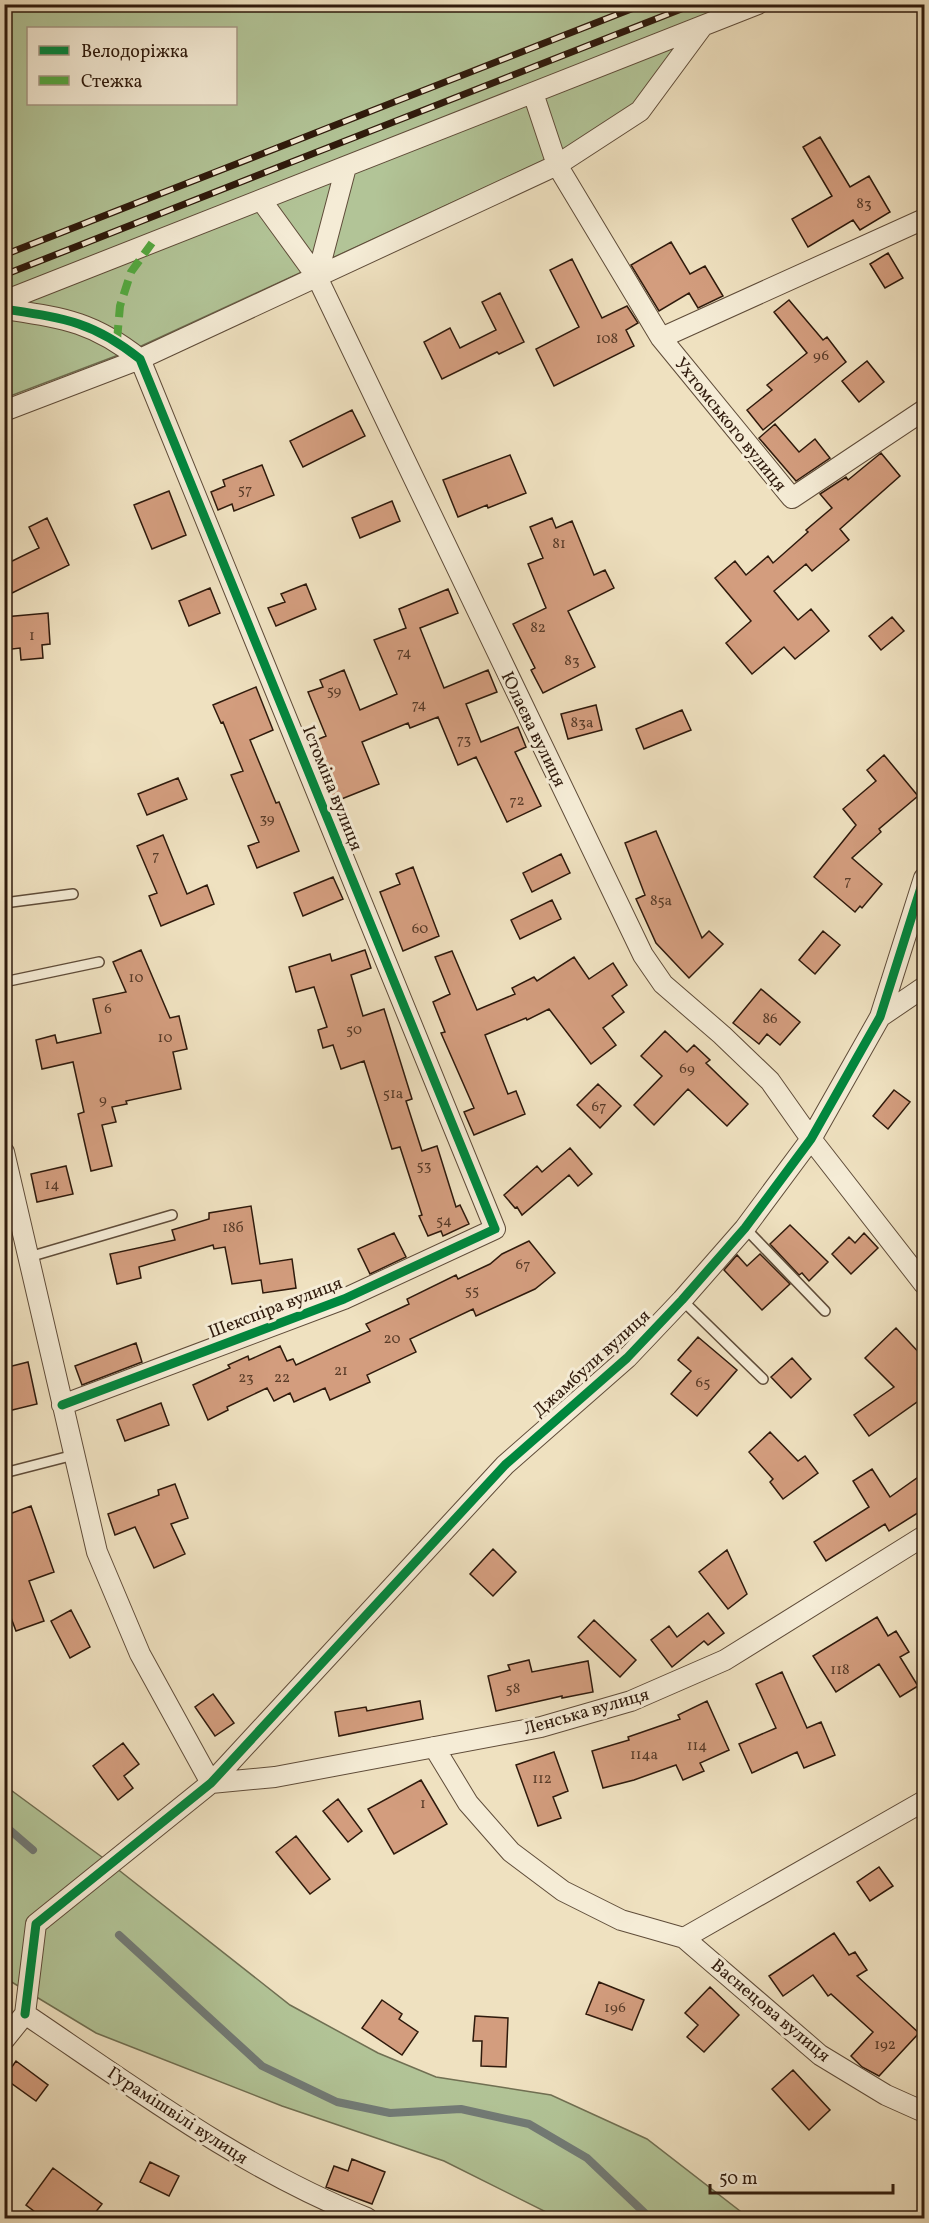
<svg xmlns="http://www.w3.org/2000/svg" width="929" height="2223" font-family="Vollkorn,serif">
	<rect width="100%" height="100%" fill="#efe1c0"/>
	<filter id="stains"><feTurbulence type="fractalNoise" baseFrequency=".00333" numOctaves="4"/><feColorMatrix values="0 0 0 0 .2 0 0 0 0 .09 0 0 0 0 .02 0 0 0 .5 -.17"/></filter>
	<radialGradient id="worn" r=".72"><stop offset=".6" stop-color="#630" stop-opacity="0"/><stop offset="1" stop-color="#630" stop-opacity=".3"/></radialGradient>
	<path fill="#b2c497" stroke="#706f52" stroke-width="1.5" fill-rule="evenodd" d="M5 5H732L634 104 562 152 137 348 5 398ZM28 28H236V104H28Z
		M4 1785 106 1860 290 2005 378 2053 436 2077 551 2095 647 2139 749 2218H558L444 2161 282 2106 96 2033 5 1978Z"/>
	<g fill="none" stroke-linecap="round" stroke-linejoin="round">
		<path stroke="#727b76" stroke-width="8" d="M4 1825 33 1850
			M119 1935 262 2066 337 2102 390 2113 461 2109 529 2124 587 2158 650 2218"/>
	</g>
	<path fill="#d39d7e" stroke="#2f1a0c" stroke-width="1.5" d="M820 137 850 187 869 176 890 212 860 230 853 220 808 247 792 219 832 196 803 147Z
		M671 242 690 274 705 266 723 296 698 308 689 293 659 311 631 265Z
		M888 253 903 278 885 288 870 264Z
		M572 259 602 318 627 306 638 323 626 330 634 346 554 386 536 349 579 327 550 270Z
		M500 293 524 342 499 354 497 352 442 379 424 342 450 328 460 348 496 330 482 302Z
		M789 300 823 340 827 337 846 362 763 430 747 410 772 390 767 385 807 353 774 312Z
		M867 361 884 382 859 402 842 381Z
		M352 410 365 436 303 467 290 441Z
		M775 424 799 452 815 439 830 458 796 481 759 438Z
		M881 453 900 476 840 529 849 540 812 571 806 564 774 591 798 620 811 609 829 631 795 659 784 647 752 674 726 643 751 621 715 578 735 561 746 575 768 556 773 563 808 532 806 530 832 508 820 494 846 477 848 480Z
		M510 455 526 493 488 508 487 505 458 517 443 480Z
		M262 465 274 495 234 511 232 504 218 510 211 492 225 486 223 480Z
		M169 491 186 535 152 549 134 505Z
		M392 501 400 521 360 538 352 518Z
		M47 518 69 565 4 597V565L39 548 29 527Z
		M552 518 556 528 572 521 594 575 605 570 614 588 568 611 595 667 543 693 531 670 535 668 513 624 546 608 528 564 543 558 530 527Z
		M306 584 316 609 276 626 268 608 285 602 281 594Z
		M210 588 220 613 189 626 179 601Z
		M448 589 458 613 420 628 444 688 488 670 497 692 466 704 481 742 518 727 526 747 515 752 541 806 507 822 476 757 458 765 438 717 410 728 408 723 362 742 379 784 334 802 325 780 329 778 314 741 326 736 308 692 323 687 320 680 344 670 360 710 397 694 374 640 406 628 399 609Z
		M48 613 50 644 42 645 43 658 21 660 20 648 4 650V617Z
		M892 617 904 631 881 650 869 636Z
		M256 687 273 730 250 740 276 803 279 802 299 851 257 868 248 846 259 842 231 775 243 771 223 722 221 723 213 705Z
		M596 705 602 730 568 739 561 714Z
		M682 710 691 730 644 749 636 729Z
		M884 755 918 796 879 829 881 832 852 858 882 884 862 908 860 906 855 912 814 877 856 825 843 809 876 781 867 770Z
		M178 778 187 799 147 815 138 794Z
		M656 831 702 938 709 931 723 944 689 978 656 943 636 899 645 895 625 843Z
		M163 835 187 894 207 885 214 904 161 926 149 896 157 893 137 846Z
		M561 854 570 873 532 892 523 873Z
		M413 867 439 936 403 951 380 892 400 884 396 874Z
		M333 877 343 899 303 916 294 893Z
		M552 900 561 919 520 939 511 920Z
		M823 931 840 945 815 974 799 960Z
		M141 950 170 1018 179 1016 187 1049 173 1052 181 1089 126 1101 127 1104 112 1107 116 1122 102 1125 112 1166 91 1171 78 1114 84 1112 73 1062 42 1069 36 1040 55 1035 57 1043 101 1033 93 999 126 992 113 962Z
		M365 950 371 968 351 975 363 1016 384 1009 412 1099 406 1101 422 1151 437 1146 456 1207 460 1205 469 1224 443 1236 441 1231 428 1236 419 1216 422 1215 400 1147 392 1149 364 1061 341 1069 333 1045 323 1048 318 1030 327 1027 314 987 296 992 289 967 330 954 332 961Z
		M452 951 477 1010 515 994 512 988 534 977 537 981 574 957 589 979 613 963 627 985 612 996 624 1012 603 1028 616 1045 591 1064 549 1009 527 1020 526 1018 485 1035 508 1094 516 1091 525 1114 474 1135 464 1112 474 1108 441 1033 445 1032 433 1002 450 994 435 957Z
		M761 989 800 1022 780 1045 767 1034 759 1044 733 1023Z
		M665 1031 687 1052 694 1045 710 1060 706 1063 748 1104 727 1126 688 1089 654 1125 634 1105 662 1076 641 1056Z
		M598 1084 621 1106 600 1128 577 1105Z
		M894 1090 910 1102 888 1129 873 1116Z
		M570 1148 592 1174 578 1186 569 1175 522 1215 517 1207 515 1208 504 1195 537 1166 542 1172Z
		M66 1166 73 1194 37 1202 31 1174Z
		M251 1206 260 1264 292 1259 296 1288 263 1293 261 1280 232 1284 225 1247 214 1249 213 1245 139 1267 141 1278 117 1284 110 1254 175 1240 172 1230 209 1219V1213Z
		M790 1225 828 1262 809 1281 802 1273 799 1275 770 1244Z
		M394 1233 406 1257 370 1274 358 1249Z
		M864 1233 878 1248 851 1274 832 1254 849 1237 855 1243Z
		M529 1241 555 1273 535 1289 476 1316 473 1309 410 1339 416 1352 367 1375 370 1382 330 1400 325 1388 294 1402 290 1393 274 1401 267 1388 227 1407 228 1410 208 1420 193 1385 230 1368 228 1365 248 1356 249 1360 280 1346 287 1361 293 1359 296 1365 370 1331 366 1324 409 1304 407 1299 456 1275 458 1279 490 1264 502 1254Z
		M760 1254 790 1284 762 1310 724 1270 737 1255 747 1266Z
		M896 1328 924 1358V1397L869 1436 854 1415 894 1387 865 1358Z
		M698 1337 737 1370 697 1416 671 1394 691 1371 678 1360Z
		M136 1343 142 1362 82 1385 75 1366Z
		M792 1358 811 1379 791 1398 771 1377Z
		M28 1362 37 1404 4 1412V1368Z
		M161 1403 169 1425 125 1441 117 1420Z
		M770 1432 798 1461 805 1456 818 1473 783 1499 770 1482 773 1479 749 1452Z
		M872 1469 890 1497 924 1473V1509L889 1531 885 1524 826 1561 814 1542 869 1507 853 1481Z
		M175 1484 188 1518 171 1524 185 1554 154 1568 135 1527 115 1535 108 1514 159 1495 158 1490Z
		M31 1506 54 1572 29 1581 44 1621 16 1631 4 1599V1566L10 1564 4 1548V1516Z
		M493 1549 516 1572 493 1596 470 1574Z
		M727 1550 747 1594 728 1609 699 1572Z
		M71 1610 90 1647 70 1658 51 1621Z
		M708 1613 724 1633 708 1645 704 1641 672 1667 651 1640 669 1626 677 1637Z
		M877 1617 888 1636 896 1631 909 1652 900 1657 918 1686 900 1697 879 1664 836 1692 813 1656Z
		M594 1620 636 1660 620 1677 578 1637Z
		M529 1660 532 1672 588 1661 593 1692 562 1698V1696L496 1711 488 1676 510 1670 508 1665Z
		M782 1672 807 1728 821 1722 835 1755 804 1768 797 1752 752 1773 739 1744 776 1728 756 1684Z
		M213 1694 234 1723 215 1736 195 1707Z
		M420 1701 423 1719 339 1736 335 1712 366 1707 367 1711Z
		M707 1701 729 1750 700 1763 704 1771 683 1780 676 1765 634 1780 603 1788 592 1751 629 1740 628 1737 680 1719 678 1715Z
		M123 1743 139 1764 124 1776 133 1788 118 1800 93 1766Z
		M554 1752 568 1791 553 1797 561 1818 538 1826 516 1765Z
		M421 1780 447 1824 394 1854 368 1809Z
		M338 1799 362 1831 348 1842 323 1811Z
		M296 1836 330 1879 310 1894 276 1852Z
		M879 1867 893 1886 870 1901 857 1882Z
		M834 1933 849 1955 855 1952 867 1970 857 1976 919 2033 879 2076 862 2067 851 2056 873 2032 831 1994 828 1996 813 1975 783 1996 769 1976Z
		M599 1982 644 2000 632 2030 586 2014Z
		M710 1987 739 2015 704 2052 687 2037 698 2025 685 2013Z
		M382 2000 402 2014 399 2019 418 2032 402 2055 362 2028Z
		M475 2016 508 2018 506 2067 481 2066 482 2041H473Z
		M16 2061 48 2085 36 2101 4 2078Z
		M793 2070 830 2110 809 2130 772 2089Z
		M352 2159 385 2172 372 2204 326 2187 334 2166 348 2171Z
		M150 2162 179 2176 169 2196 140 2182Z
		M53 2168 102 2204 91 2218H43L26 2205Z"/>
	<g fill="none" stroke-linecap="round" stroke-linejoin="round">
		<g stroke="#5f4c39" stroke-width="12">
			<path id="lane" d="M4 903 73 894
				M4 982 99 962
				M745 1228 825 1311
				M29 1257 172 1215
				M682 1300 763 1379
				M4 1473 74 1455"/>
		</g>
		<g stroke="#5f4c39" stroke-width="22">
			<path id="street" d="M533 93 557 165 661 338 792 498 924 410
				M261 200 317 277 643 955 663 984 722 1035 770 1081 811 1139 924 1284
				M317 277 346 167
				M4 301 758 4
				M4 309C63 318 92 321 140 359L495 1229 344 1299 62 1405
				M661 338 924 219
				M4 411 140 359 557 165 640 111 702 27
				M880 1017 924 987
				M4 1152 97 1552 140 1654 211 1783
				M434 1747 468 1803 511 1852 563 1891 621 1920 684 1938 820 2055 886 2095 924 2112
				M211 1783 275 1777 541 1727 631 1701 725 1660 924 1536
				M684 1938 924 1801
				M25 2014 36 1924 211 1783 505 1465 627 1358 682 1300 745 1228 811 1139 880 1017 924 878
				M25 2014C135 2088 243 2169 367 2218
				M4 2040 25 2014"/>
		</g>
		<use href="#lane" stroke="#f5ecd6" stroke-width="9"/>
		<use href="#street" stroke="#f5ecd6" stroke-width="20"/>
		<g stroke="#2f1a0c" stroke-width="7">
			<path id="rail" d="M4 255 644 4
				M4 275 694 4"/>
		</g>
		<use href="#rail" stroke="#f5ecd6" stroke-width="4.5" stroke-dasharray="14" stroke-linecap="butt"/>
		<path stroke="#54a941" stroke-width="8" stroke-dasharray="15 8" stroke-linecap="butt" d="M117 340 120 306 131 272 152 243"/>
		<g stroke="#f5ecd6" stroke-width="13">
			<path id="cycleway" d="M4 309C63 318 92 321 140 359L495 1229 344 1299 62 1405
				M25 2014 36 1924 211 1783 505 1465 627 1358 682 1300 745 1228 811 1139 880 1017 924 878"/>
		</g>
		<use href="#cycleway" stroke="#00873e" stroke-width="9"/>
	</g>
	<g text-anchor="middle" stroke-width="6" stroke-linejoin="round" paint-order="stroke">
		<g font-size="15" fill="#583b28">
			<text x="864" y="208">83</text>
			<text x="607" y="343">108</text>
			<text x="821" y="360">96</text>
			<text x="245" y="494">57</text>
			<text x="559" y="548">81</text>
			<text x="538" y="632">82</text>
			<text x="32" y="640">1</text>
			<text x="404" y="657">74</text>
			<text x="572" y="665">83</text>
			<text x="334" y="695">59</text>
			<text x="419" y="709">74</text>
			<text x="582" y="727">83а</text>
			<text x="464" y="744">73</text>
			<text x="517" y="805">72</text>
			<text x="267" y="823">39</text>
			<text x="156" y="860">7</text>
			<text x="848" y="885">7</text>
			<text x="661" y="905">85а</text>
			<text x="420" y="933">60</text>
			<text x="136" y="982">10</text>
			<text x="108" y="1013">6</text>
			<text x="770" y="1023">86</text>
			<text x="354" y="1034">50</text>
			<text x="165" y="1042">10</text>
			<text x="687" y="1073">69</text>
			<text x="393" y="1098">51а</text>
			<text x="103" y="1104">9</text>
			<text x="599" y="1111">67</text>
			<text x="424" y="1170">53</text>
			<text x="52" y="1189">14</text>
			<text x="444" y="1225">54</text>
			<text x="233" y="1232">18б</text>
			<text x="523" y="1269">67</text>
			<text x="472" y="1295">55</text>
			<text x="392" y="1343">20</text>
			<text x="341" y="1375">21</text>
			<text x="246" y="1382">23</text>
			<text x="282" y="1382">22</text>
			<text x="703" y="1387">65</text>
			<text x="840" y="1674">118</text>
			<text x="513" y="1693">58</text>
			<text x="697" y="1750">114</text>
			<text x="644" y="1759">114а</text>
			<text x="542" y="1783">112</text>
			<text x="423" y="1808">1</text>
			<text x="615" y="2012">196</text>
			<text x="885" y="2049">192</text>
		</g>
		<g font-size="18" fill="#2f1a0c" stroke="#f5ecd6">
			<text transform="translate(731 424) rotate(51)" y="6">Ухтомського вулиця</text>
			<text transform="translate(534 729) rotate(64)" y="6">Юлаєва вулиця</text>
			<text transform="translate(333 788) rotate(68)" y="6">Істоміна вулиця</text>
			<text transform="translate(275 1307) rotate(-21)" y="6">Шекспіра вулиця</text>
			<text transform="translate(591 1363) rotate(-42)" y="6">Джамбули вулиця</text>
			<text transform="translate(586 1711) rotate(-16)" y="6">Ленська вулиця</text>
			<text transform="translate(771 2010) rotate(40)" y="6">Васнецова вулиця</text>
			<text transform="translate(178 2115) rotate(33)" y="6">Гурамішвілі вулиця</text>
		</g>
	</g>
	<rect width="929" height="2223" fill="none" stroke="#efe1c0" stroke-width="24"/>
	<rect x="6" y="6" width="917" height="2211" fill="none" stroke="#2f1a0c" stroke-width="3"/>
	<rect x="12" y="12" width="905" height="2199" fill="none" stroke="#2f1a0c" stroke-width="1.5"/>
	<rect x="27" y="27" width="210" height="78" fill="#f5ecd6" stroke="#a69885" stroke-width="1.5"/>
	<rect x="39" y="46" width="30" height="9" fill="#00873e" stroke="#a69885" stroke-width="1.5"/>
	<text x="81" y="57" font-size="18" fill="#2f1a0c">Велодоріжка</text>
	<rect x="39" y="76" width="30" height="9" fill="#54a941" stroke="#a69885" stroke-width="1.5"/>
	<text x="81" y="87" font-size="18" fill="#2f1a0c">Стежка</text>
	<path d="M710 2184v9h183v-9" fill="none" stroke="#2f1a0c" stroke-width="3"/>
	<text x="719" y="2184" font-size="18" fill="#2f1a0c" stroke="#f5ecd6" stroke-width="4.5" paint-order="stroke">50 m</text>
	<rect width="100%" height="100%" filter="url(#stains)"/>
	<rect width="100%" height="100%" fill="url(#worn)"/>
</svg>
